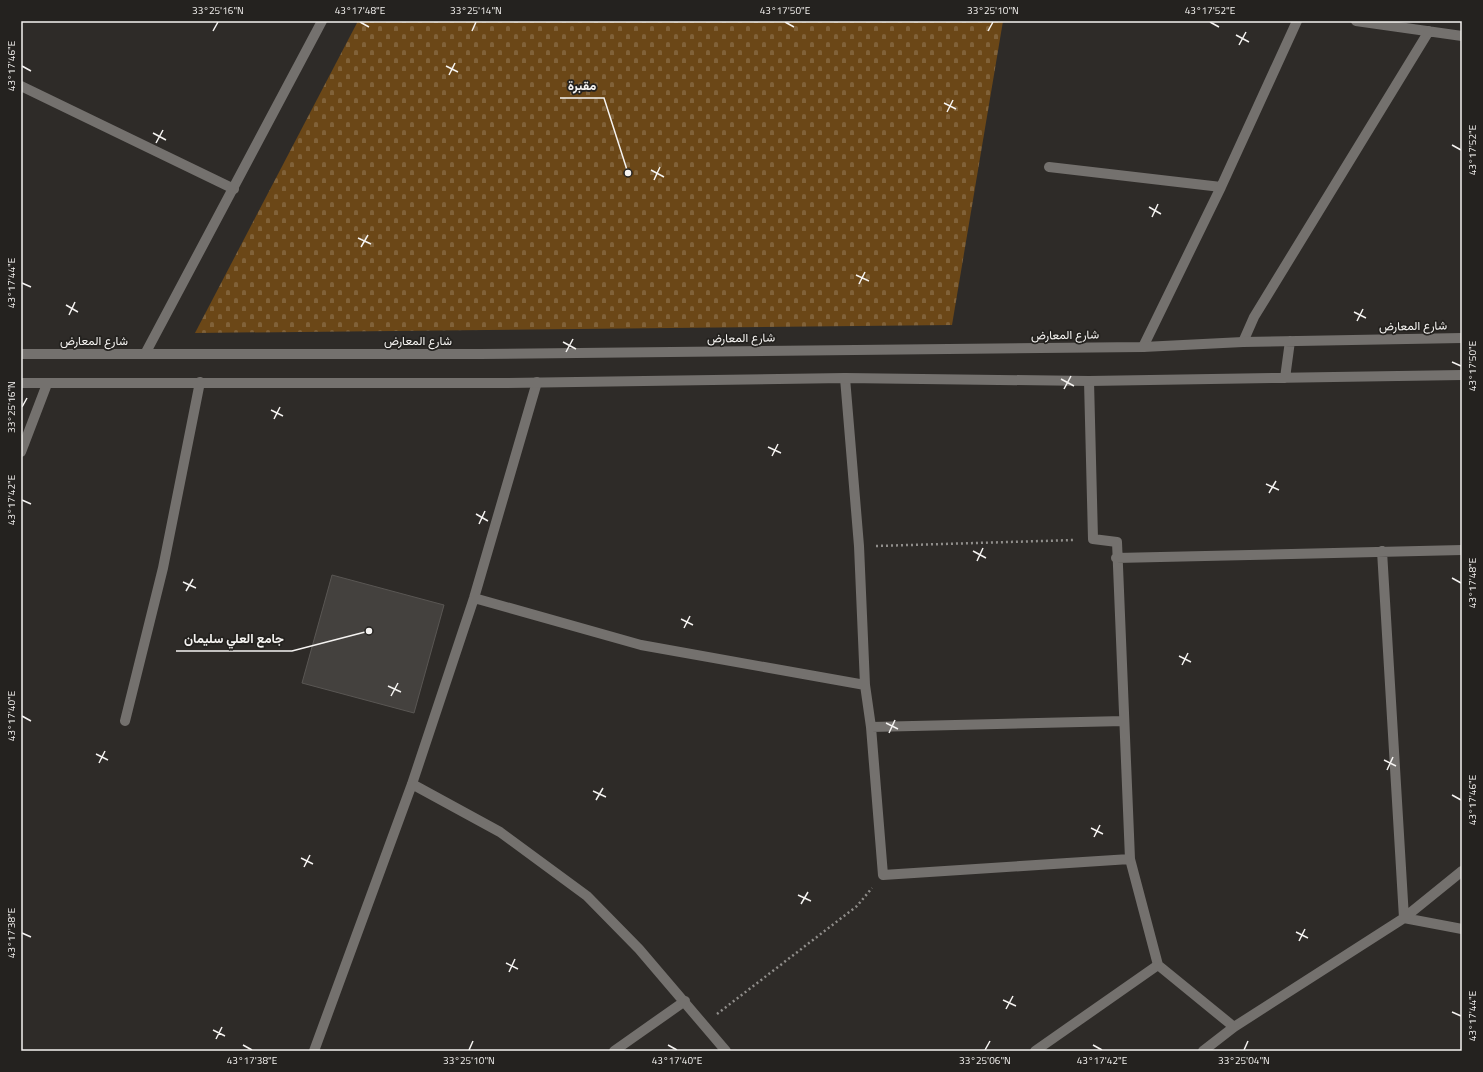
<svg xmlns="http://www.w3.org/2000/svg" width="1483" height="1072" font-family="'Titillium Web',Vazirmatn,sans-serif">
	<defs>
		<pattern id="cemetery-stones" width="16" height="16" patternUnits="userSpaceOnUse"><rect width="16" height="16" fill="#6b4717"/><path d="M2 7V4a2 2 0 0 1 4 0v3zM10 15v-3a2 2 0 0 1 4 0v3z" fill="#816239"/></pattern>
	</defs>
	<rect width="100%" height="100%" fill="#2e2b28"/>
	<path fill="url(#cemetery-stones)" d="M358 21H1003L952 325 195 333Z"/>
	<path fill="#44413e" stroke="#595653" d="M332 575 444 605 414 713 302 683Z"/>
	<g fill="none" stroke-linecap="round" stroke-linejoin="round">
		<path stroke="#908e8b" stroke-width="2.5" stroke-dasharray="2 3" stroke-linecap="butt" d="M876 546 1075 540
			M717 1014 857 906 872 888"/>
		<path stroke="#74716e" stroke-width="10" d="M1356 21 1462 36
			M21 86 234 189
			M1049 167 1221 187
			M1243 342 1254 317 1429 31
			M1143 347 1221 187 1297 21
			M845 378 859 546 865 685 871 727 883 875 1130 859
			M1089 381 1093 539 1117 542 1130 859 1158 965 1234 1027
			M21 452 47 384
			M1382 551 1404 918 1462 929
			M1116 558 1462 550
			M474 598 641 645 865 685
			M125 721 163 568 200 382
			M871 727 1124 721
			M412 784 500 832 587 896 639 949 726 1051
			M314 1051 412 784 474 598 537 382
			M614 1051 685 1001
			M1035 1051 1158 965
			M1203 1051 1234 1027 1404 918 1462 871"/>
		<path stroke="#74716e" stroke-width="10" d="M21 354H480L1143 347 1243 342 1462 338
			M145 354 322 21
			M1285 378 1290 341
			M21 383H505L845 378 1089 381 1462 375"/>
	</g>
	<path fill="none" stroke="#f5f3f1" stroke-width="1.5" d="M360 22 369 27M785 22 794 27M1210 22 1219 27M213 31 218 22M472 31 476 22M988 31 993 22M1236 35 1249 42M1239 45 1246 32M22 66 31 71M446 66 458 72M449 75 455 63M944 103 956 109M947 112 953 100M153 133 166 140M156 143 163 130M1452 145 1461 150M651 170 664 177M654 180 660 167M1149 207 1161 214M1152 217 1158 204M358 238 371 244M361 247 368 235M856 275 869 281M22 283 31 287M859 284 865 272M66 305 78 312M1354 312 1366 318M69 315 75 302M1357 321 1363 309M563 342 576 349M566 352 573 339M1452 362 1461 366M1061 379 1074 386M1064 389 1071 376M22 407 27 398M271 410 283 416M274 419 280 407M768 447 781 453M772 456 778 444M1266 484 1279 490M1269 493 1276 481M22 500 31 504M476 514 488 521M479 524 485 511M973 551 986 558M977 561 983 548M1452 578 1461 583M183 582 196 588M186 591 193 579M681 619 693 625M684 628 690 616M1179 656 1191 662M1182 665 1188 653M388 686 401 692M391 696 398 683M22 716 31 721M886 723 898 729M889 733 895 720M96 754 108 760M1384 760 1396 766M99 763 105 751M1387 770 1393 757M593 791 606 797M1452 795 1461 800M596 800 603 788M1091 828 1103 834M1094 837 1100 825M301 858 313 864M304 867 310 855M798 895 811 901M801 904 808 892M1296 932 1308 938M22 933 31 937M1299 941 1305 929M506 963 518 969M509 972 515 959M1003 1000 1016 1006M1006 1009 1013 996M1452 1012 1461 1016M213 1030 225 1036M216 1039 222 1027M243 1045 252 1050M668 1045 677 1050M1093 1045 1102 1050M469 1050 473 1041M985 1050 990 1041M1244 1050 1248 1041"/>
	<g text-anchor="middle" stroke-width="3.5" stroke-linejoin="round" paint-order="stroke">
		<g font-size="12" fill="#f5f3f1" stroke="#24221f">
			<text transform="translate(1413 326) rotate(-1)" y="4">شارع المعارض</text>
			<text transform="translate(1065 335) rotate(-1)" y="4">شارع المعارض</text>
			<text transform="translate(741 338) rotate(-1)" y="4">شارع المعارض</text>
			<text x="94" y="345">شارع المعارض</text>
			<text x="418" y="345">شارع المعارض</text>
		</g>
	</g>
	<path fill="none" stroke="#f5f3f1" stroke-width="1.5" d="M628 173L604 98H560M369 631L292 651H176"/>
	<g fill="#f5f3f1" stroke="#24221f" stroke-width="1.5">
		<circle cx="628" cy="173" r="4"/>
		<circle cx="369" cy="631" r="4"/>
	</g>
	<g font-size="13" text-anchor="middle" font-weight="bold" fill="#f5f3f1" stroke="#24221f" stroke-width="3.5" stroke-linejoin="round" paint-order="stroke">
		<text x="582" y="90">مقبرة</text>
		<text x="234" y="643">جامع العلي سليمان</text>
	</g>
	<rect width="1483" height="1072" fill="none" stroke="#24221f" stroke-width="44"/>
	<rect x="22" y="22" width="1439" height="1028" fill="none" stroke="#f5f3f1" stroke-width="1.5"/>
	<g font-size="10" text-anchor="middle" fill="#f5f3f1">
		<text x="218" y="14">33°25'16"N</text>
		<text x="360" y="14">43°17'48"E</text>
		<text x="476" y="14">33°25'14"N</text>
		<text x="785" y="14">43°17'50"E</text>
		<text x="993" y="14">33°25'10"N</text>
		<text x="1210" y="14">43°17'52"E</text>
		<text transform="translate(11 66) rotate(-90)" y="4">43°17'46"E</text>
		<text transform="translate(1472 150) rotate(-90)" y="4">43°17'52"E</text>
		<text transform="translate(11 283) rotate(-90)" y="4">43°17'44"E</text>
		<text transform="translate(1472 366) rotate(-90)" y="4">43°17'50"E</text>
		<text transform="translate(11 407) rotate(-90)" y="4">33°25'16"N</text>
		<text transform="translate(11 500) rotate(-90)" y="4">43°17'42"E</text>
		<text transform="translate(1472 583) rotate(-90)" y="4">43°17'48"E</text>
		<text transform="translate(11 716) rotate(-90)" y="4">43°17'40"E</text>
		<text transform="translate(1472 800) rotate(-90)" y="4">43°17'46"E</text>
		<text transform="translate(11 933) rotate(-90)" y="4">43°17'38"E</text>
		<text transform="translate(1472 1016) rotate(-90)" y="4">43°17'44"E</text>
		<text x="252" y="1064">43°17'38"E</text>
		<text x="469" y="1064">33°25'10"N</text>
		<text x="677" y="1064">43°17'40"E</text>
		<text x="985" y="1064">33°25'06"N</text>
		<text x="1102" y="1064">43°17'42"E</text>
		<text x="1244" y="1064">33°25'04"N</text>
	</g>
</svg>
